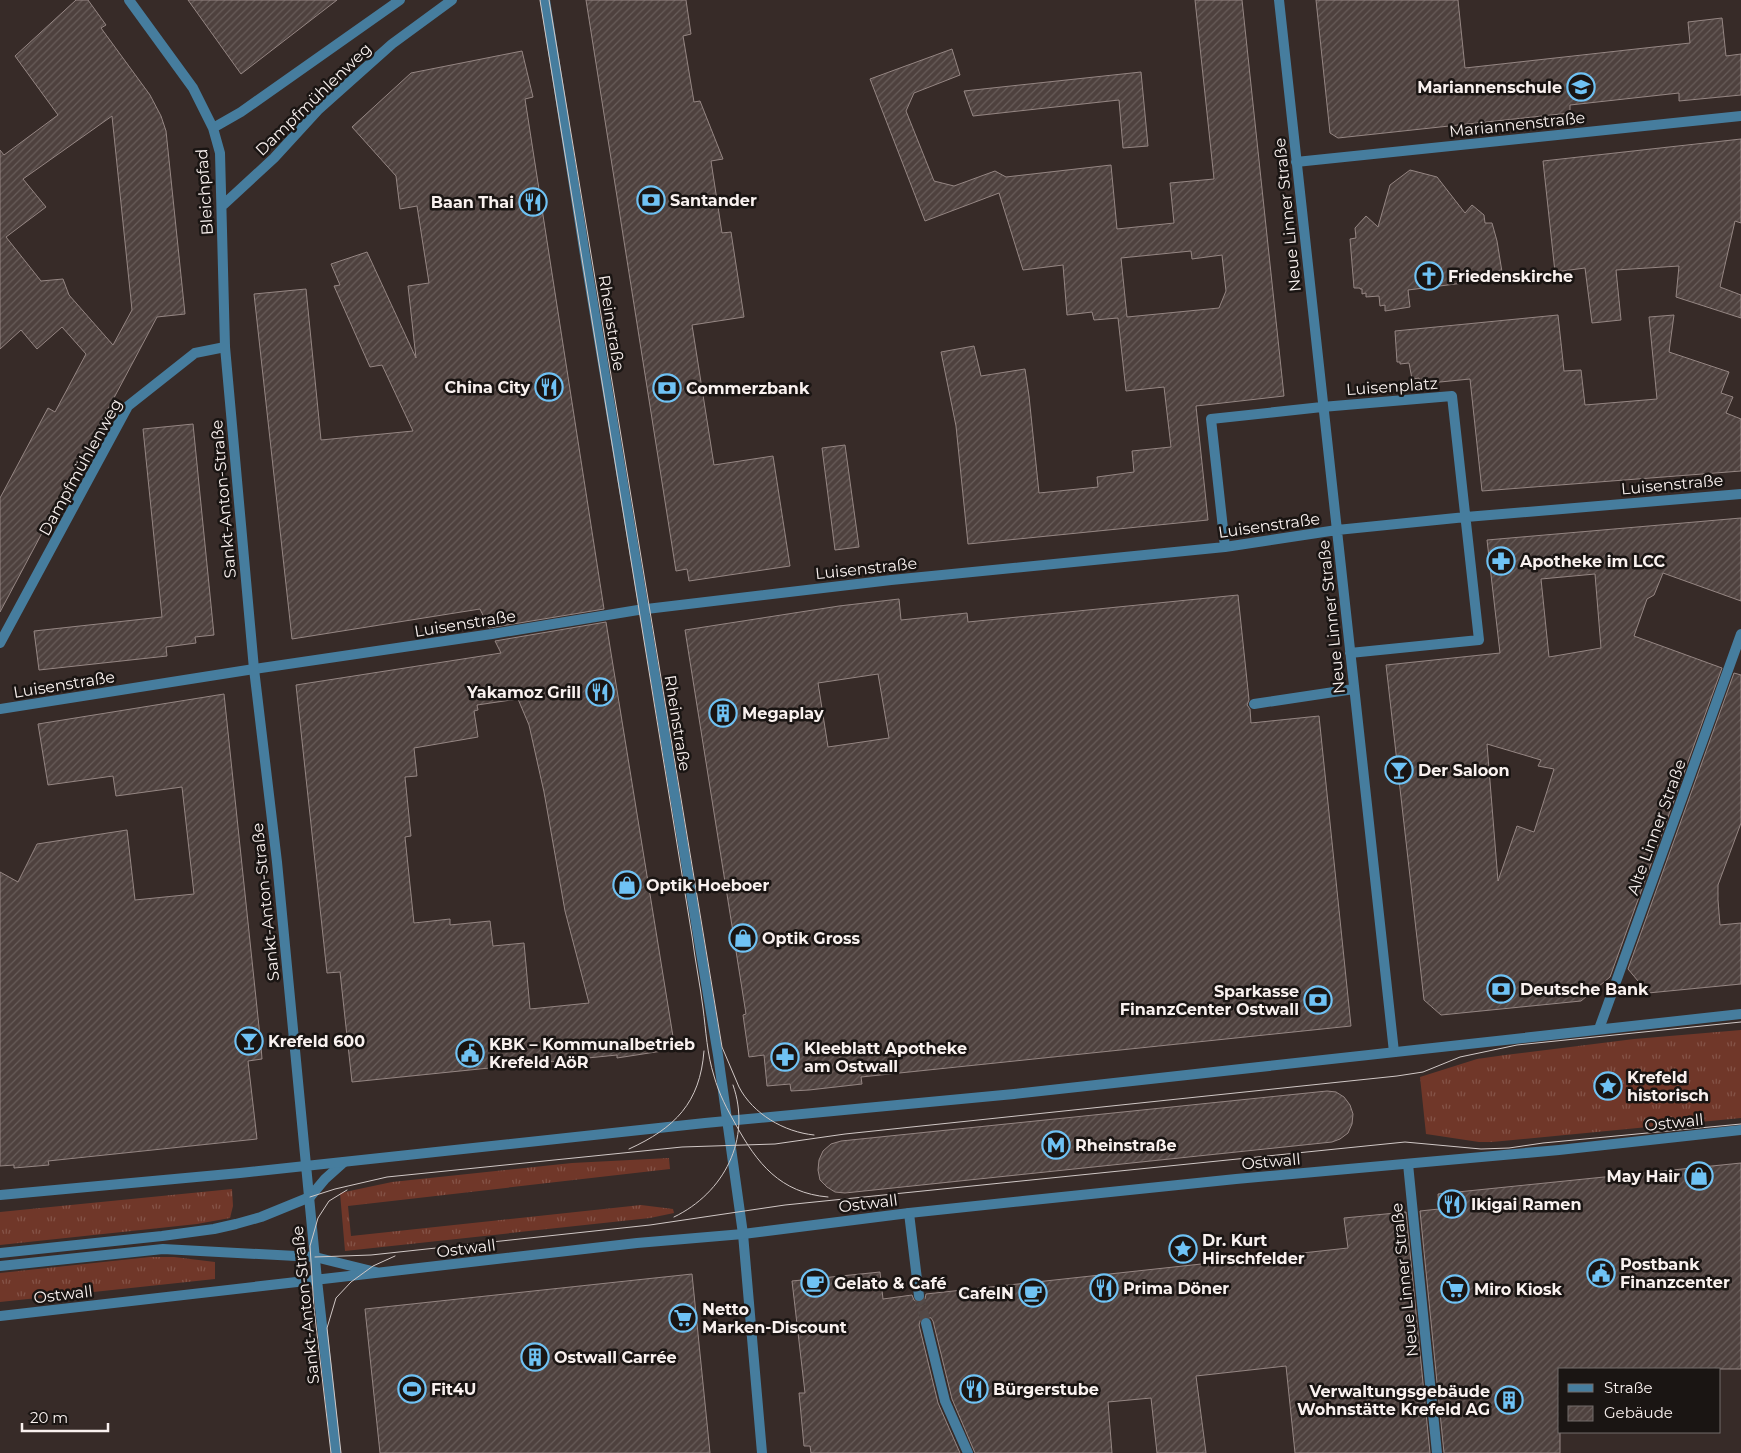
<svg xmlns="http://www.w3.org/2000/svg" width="1741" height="1453" font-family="Montserrat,sans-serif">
	<defs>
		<pattern id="grass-tufts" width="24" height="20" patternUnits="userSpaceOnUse" patternTransform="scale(1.25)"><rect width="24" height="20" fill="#703729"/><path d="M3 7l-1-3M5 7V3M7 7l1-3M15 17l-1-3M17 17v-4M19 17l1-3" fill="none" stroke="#855448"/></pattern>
		<pattern id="building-hatch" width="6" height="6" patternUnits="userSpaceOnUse" patternTransform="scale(1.25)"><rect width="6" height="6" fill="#4e413e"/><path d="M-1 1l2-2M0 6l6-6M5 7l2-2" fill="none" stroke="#685d5a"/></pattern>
	</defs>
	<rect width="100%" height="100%" fill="#372b28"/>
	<path fill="url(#grass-tufts)" d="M1741 1030V1118L1492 1142H1479L1426 1134 1420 1077 1477 1059 1505 1055 1634 1039Z
		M669 1158 670 1169 348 1206 351 1236 641 1205 673 1209 674 1213 650 1218 345 1251 340 1193 392 1182 572 1163Z
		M232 1189 233 1206 230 1218 197 1224 0 1245V1212Z
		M150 1257H174L215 1262V1279L0 1302V1273Z"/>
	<path fill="url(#building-hatch)" stroke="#958683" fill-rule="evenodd" d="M76 0H88L106 25 101 28 150 95 161 116 166 131 185 314 157 317 0 612V498L48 408 55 412 86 354 62 327 37 349 21 330 0 349V150L4 155 58 115 15 56ZM112 116 132 310 113 345 69 295 63 279 41 281 6 237 46 207 23 179Z
		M188 0H337L241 74Z
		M586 0H686L691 34 683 36 694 102 700 101 723 159 711 161 722 233 731 232 744 317 692 325 714 465 773 456 790 566 689 581 687 569 676 571Z
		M1195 0H1242L1284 396 1196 406 1208 520 968 544 956 426 941 352 974 346 981 376 1025 369 1029 396 1039 493 1098 487 1097 477 1134 472 1132 451 1171 447 1164 387 1126 391 1118 318 1094 320 1092 312 1067 315 1063 265 1023 270 999 193 925 221 870 79 952 49 960 75 914 93 906 111 934 181 954 186 995 171 1006 177 1111 165 1117 229 1174 223 1170 183 1214 179ZM1191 251 1192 259 1222 255 1226 291 1219 308 1127 317 1121 258Z
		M1316 0H1458L1465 68 1690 43 1688 22 1722 18 1726 56 1741 54V95L1679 101V93L1570 105V113L1338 138 1330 133Z
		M522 51 533 97 525 99 604 609 489 628 480 609 292 639 254 294 306 289 321 440 413 431 382 365 370 367 334 286 340 285 331 264 367 252 416 358 408 286 429 283 417 206 400 209 396 176 352 127 411 73Z
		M1141 72 1148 146 1123 148 1119 100 973 116 964 91Z
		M1741 139V223L1735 221 1720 287 1741 295V318L1676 297 1679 266 1616 270 1621 320 1592 323 1585 268 1555 272 1543 161Z
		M1410 170 1437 177 1465 213 1472 205 1484 215 1485 223H1492L1497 241 1503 278 1408 290 1410 307 1385 311V305L1380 306 1379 296 1366 297V293L1362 294V289H1360V288H1354L1350 239 1356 238 1355 228 1366 216 1378 227 1390 185Z
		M1558 315 1564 371 1581 370 1585 405 1657 399 1649 317 1674 315 1669 352 1729 372 1721 393 1733 397 1726 413 1741 419V471L1482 491 1470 379 1420 384 1419 378 1412 379 1409 363 1400 364V362H1397L1395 331Z
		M193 424 214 635 195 637 196 643 166 647 167 656 39 670 34 631 162 617 143 429Z
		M845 445 859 547 835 550 822 448Z
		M1741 518V601L1663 573 1654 595 1647 599 1634 636 1722 668 1610 977 1581 1001 1441 1015 1424 1000 1386 665 1500 653 1487 540ZM1595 574 1601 648 1549 657 1541 579ZM1487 744 1541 760 1538 766 1554 769 1534 832 1517 826 1498 881Z
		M1238 595 1249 700 1247 705 1250 709 1251 723 1319 716 1351 1026 861 1077 862 1084 809 1090 791 1091 790 1084 767 1086 764 1055 749 1057 743 1015 746 1014 685 630 839 606 899 599 901 620 967 613 968 622ZM878 674 889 738 828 747 818 683Z
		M606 622 675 1049 617 1058V1055L352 1082 340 972 327 973 296 685 501 653 495 641ZM518 699 529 725 544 792 565 911 589 1003 530 1009 524 943 493 946 490 921 450 925V919L414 923 405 837 411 836 405 777 417 776 414 748 478 737 474 711 478 710 477 705Z
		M1734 673 1741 675V823L1718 885V900L1720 925 1741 923V984L1648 993 1628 969Z
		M224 694 261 1046 262 1059 248 1061 257 1139 48 1161 49 1165 14 1168V1165L0 1166V872L18 882 37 844 127 830 135 900 194 894 182 787 116 796 113 776 48 785 38 724Z
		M1327 1091 1336 1092 1344 1097 1350 1105 1353 1114 1352 1124 1348 1133 1340 1139 1332 1142 845 1193 835 1192 827 1187 820 1180 818 1170 819 1160 823 1151 831 1144 841 1141Z
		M1741 1163V1369H1560V1453H1444L1420 1211 1439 1209 1438 1194Z
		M1406 1212 1430 1453H1295L1286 1366 1196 1376 1206 1453H1157L1151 1398 1108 1402 1112 1453H975L952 1399 933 1321 931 1318 925 1316 921 1318 919 1325 938 1403 960 1453H811L810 1446H804L799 1393H805L792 1281 880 1272 883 1299 912 1295 914 1300 919 1303 925 1299 926 1294 1348 1248 1344 1218Z
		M692 1274 710 1453H380L365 1309Z"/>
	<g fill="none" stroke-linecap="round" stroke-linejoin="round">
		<path stroke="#544946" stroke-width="10" stroke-dasharray="10 5" stroke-linecap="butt" d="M919 1296 926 1323"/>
		<path stroke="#467d9e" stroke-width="10" d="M1254 704 1354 689
			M0 1253 162 1236 214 1229 236 1224 261 1217 310 1197 325 1179 344 1162
			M0 1266 163 1249 315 1257 376 1272"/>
		<path stroke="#467d9e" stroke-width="10" d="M1408 1164 1437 1453
			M909 1213 919 1296
			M926 1323 945 1401 968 1453"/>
		<path stroke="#467d9e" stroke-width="10" d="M545 0 584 249 718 1055 743 1234 762 1453
			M1279 0 1394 1052
			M1296 162 1741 116
			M1225 547 1211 419 1322 407 1452 396 1479 640 1350 653
			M0 643 128 406 195 353 225 347
			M0 709 254 669 492 634 638 610 891 580 1225 547 1337 530 1466 517 1741 494
			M1599 1029 1741 634"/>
		<path stroke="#467d9e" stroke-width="10" d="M129 0 193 88 213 128 220 153 225 347 254 669 277 862 317 1280 336 1453
			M213 128 241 112 400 0
			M222 206 274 158 318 110 392 44 452 0
			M0 1195 240 1173 705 1123 1014 1094 1741 1014
			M0 1316 637 1243 743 1234 909 1213 1023 1201 1236 1179 1559 1150 1741 1130"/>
		<path stroke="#d1c8c6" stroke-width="1" d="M540 0 692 936C695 960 700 984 703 1008 706 1031 707 1054 714 1076 719 1094 727 1109 736 1125 757 1163 780 1193 828 1197
			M549 0 722 1047C728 1060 733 1074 739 1087 753 1114 784 1132 814 1135
			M629 1149C675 1128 700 1103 704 1051
			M310 1197 335 1189 387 1177 682 1147 775 1144 845 1134 1397 1076 1423 1072 1460 1057 1517 1045 1741 1022
			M674 1217C724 1193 752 1139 733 1085
			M315 1257 371 1255 650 1225 785 1205 1405 1142 1481 1149 1509 1148 1543 1143 1741 1124
			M331 1453 314 1308 310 1246 318 1218 329 1201 347 1190
			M341 1453 327 1328 336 1298 351 1282 373 1266 395 1256"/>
	</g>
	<defs>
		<g id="school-ring" transform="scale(1.4375)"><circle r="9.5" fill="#1a1513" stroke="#6fc2f4" stroke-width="1.5"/><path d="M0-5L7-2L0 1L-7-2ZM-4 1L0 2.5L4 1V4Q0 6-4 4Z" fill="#6fc2f4"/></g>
		<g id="bank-ring" transform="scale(1.4375)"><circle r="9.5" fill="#1a1513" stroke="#6fc2f4" stroke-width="1.5"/><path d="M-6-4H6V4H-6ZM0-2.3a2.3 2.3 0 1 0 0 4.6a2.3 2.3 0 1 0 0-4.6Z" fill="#6fc2f4"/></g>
		<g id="restaurant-ring" transform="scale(1.4375)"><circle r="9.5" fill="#1a1513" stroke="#6fc2f4" stroke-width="1.5"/><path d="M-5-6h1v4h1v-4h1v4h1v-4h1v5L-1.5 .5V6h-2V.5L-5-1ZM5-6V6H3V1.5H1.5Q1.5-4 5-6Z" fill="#6fc2f4"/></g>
		<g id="church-ring" transform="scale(1.4375)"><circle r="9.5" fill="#1a1513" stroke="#6fc2f4" stroke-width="1.5"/><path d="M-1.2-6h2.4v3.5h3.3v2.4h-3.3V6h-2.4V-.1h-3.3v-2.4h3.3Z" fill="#6fc2f4"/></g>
		<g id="pharmacy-ring" transform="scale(1.4375)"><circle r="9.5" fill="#1a1513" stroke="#6fc2f4" stroke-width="1.5"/><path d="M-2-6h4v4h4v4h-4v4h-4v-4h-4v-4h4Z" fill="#6fc2f4"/></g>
		<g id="building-ring" transform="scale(1.4375)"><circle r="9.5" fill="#1a1513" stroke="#6fc2f4" stroke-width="1.5"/><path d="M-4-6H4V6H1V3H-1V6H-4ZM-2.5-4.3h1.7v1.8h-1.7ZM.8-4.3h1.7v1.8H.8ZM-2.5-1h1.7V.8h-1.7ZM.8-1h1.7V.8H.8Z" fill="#6fc2f4"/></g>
		<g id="bar-ring" transform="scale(1.4375)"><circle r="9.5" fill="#1a1513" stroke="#6fc2f4" stroke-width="1.5"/><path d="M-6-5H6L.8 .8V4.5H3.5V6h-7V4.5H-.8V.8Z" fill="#6fc2f4"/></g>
		<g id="shop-ring" transform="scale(1.4375)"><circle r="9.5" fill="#1a1513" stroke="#6fc2f4" stroke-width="1.5"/><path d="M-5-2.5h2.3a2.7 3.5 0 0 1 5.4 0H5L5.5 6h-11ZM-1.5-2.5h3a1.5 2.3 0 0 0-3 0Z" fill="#6fc2f4"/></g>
		<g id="civic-ring" transform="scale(1.4375)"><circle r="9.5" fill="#1a1513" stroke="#6fc2f4" stroke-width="1.5"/><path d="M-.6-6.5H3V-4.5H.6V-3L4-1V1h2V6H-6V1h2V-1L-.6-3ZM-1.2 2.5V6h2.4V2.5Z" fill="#6fc2f4"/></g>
		<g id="sight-ring" transform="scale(1.4375)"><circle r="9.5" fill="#1a1513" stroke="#6fc2f4" stroke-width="1.5"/><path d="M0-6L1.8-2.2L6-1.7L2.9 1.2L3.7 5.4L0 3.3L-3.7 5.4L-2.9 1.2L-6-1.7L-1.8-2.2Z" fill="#6fc2f4"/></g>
		<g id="metro-ring" transform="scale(1.4375)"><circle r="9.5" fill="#1a1513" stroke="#6fc2f4" stroke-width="1.5"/><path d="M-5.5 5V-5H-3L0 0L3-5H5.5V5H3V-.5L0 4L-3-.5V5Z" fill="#6fc2f4"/></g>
		<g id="cafe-ring" transform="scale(1.4375)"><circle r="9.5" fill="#1a1513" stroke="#6fc2f4" stroke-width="1.5"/><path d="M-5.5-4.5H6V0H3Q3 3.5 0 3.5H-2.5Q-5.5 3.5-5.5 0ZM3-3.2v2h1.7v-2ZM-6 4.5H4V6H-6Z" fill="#6fc2f4"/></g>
		<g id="supermarket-ring" transform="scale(1.4375)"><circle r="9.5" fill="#1a1513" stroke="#6fc2f4" stroke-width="1.5"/><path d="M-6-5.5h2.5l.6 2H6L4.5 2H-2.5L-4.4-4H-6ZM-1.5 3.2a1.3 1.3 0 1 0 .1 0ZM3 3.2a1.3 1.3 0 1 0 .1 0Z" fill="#6fc2f4"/></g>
		<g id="stadium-ring" transform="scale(1.4375)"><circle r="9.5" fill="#1a1513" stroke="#6fc2f4" stroke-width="1.5"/><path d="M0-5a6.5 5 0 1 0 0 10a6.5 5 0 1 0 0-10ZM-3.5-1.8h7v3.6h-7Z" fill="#6fc2f4"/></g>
	</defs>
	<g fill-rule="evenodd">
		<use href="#school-ring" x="1581" y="87"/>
		<use href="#bank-ring" x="651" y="200"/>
		<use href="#restaurant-ring" x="533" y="202"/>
		<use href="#church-ring" x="1429" y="276"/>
		<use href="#restaurant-ring" x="549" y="387"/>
		<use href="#bank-ring" x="667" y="388"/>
		<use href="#pharmacy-ring" x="1501" y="561"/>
		<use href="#restaurant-ring" x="600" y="692"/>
		<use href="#building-ring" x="723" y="713"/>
		<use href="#bar-ring" x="1399" y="770"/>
		<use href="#shop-ring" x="627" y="885"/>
		<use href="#shop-ring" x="743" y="938"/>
		<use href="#bank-ring" x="1501" y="989"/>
		<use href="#bank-ring" x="1318" y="1000"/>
		<use href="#bar-ring" x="249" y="1041"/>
		<use href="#civic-ring" x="470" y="1053"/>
		<use href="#pharmacy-ring" x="785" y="1057"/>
		<use href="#sight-ring" x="1608" y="1086"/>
		<use href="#metro-ring" x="1056" y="1145"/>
		<use href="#shop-ring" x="1699" y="1176"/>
		<use href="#restaurant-ring" x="1452" y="1204"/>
		<use href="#sight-ring" x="1183" y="1249"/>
		<use href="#civic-ring" x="1601" y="1273"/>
		<use href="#cafe-ring" x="815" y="1283"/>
		<use href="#restaurant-ring" x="1104" y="1288"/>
		<use href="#supermarket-ring" x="1455" y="1289"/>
		<use href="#cafe-ring" x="1033" y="1293"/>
		<use href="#supermarket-ring" x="683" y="1318"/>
		<use href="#building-ring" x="535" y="1357"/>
		<use href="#stadium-ring" x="412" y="1389"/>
		<use href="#restaurant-ring" x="974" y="1389"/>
		<use href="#building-ring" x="1509" y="1400"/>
	</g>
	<g text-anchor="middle" stroke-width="5" stroke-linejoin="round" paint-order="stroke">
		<g font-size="16" font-weight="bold" fill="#f9f1ef" stroke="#1a1513" text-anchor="start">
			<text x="1562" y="93" text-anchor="end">Mariannenschule</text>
			<text x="670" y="206">Santander</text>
			<text x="514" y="208" text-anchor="end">Baan Thai</text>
			<text x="1448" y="282">Friedenskirche</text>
			<text x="530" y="393" text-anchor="end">China City</text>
			<text x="686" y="394">Commerzbank</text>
			<text x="1520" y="567">Apotheke im LCC</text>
			<text x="581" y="698" text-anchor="end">Yakamoz Grill</text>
			<text x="742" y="719">Megaplay</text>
			<text x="1418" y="776">Der Saloon</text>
			<text x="646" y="891">Optik Hoeboer</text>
			<text x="762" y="944">Optik Gross</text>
			<text x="1520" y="995">Deutsche Bank</text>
			<text x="1299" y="997" text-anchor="end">Sparkasse<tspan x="1299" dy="18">FinanzCenter Ostwall</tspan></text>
			<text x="268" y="1047">Krefeld 600</text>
			<text x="489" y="1050">KBK – Kommunalbetrieb<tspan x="489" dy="18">Krefeld AöR</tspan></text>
			<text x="804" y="1054">Kleeblatt Apotheke<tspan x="804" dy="18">am Ostwall</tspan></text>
			<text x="1627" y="1083">Krefeld<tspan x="1627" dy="18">historisch</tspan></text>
			<text x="1075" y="1151">Rheinstraße</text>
			<text x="1680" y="1182" text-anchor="end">May Hair</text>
			<text x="1471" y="1210">Ikigai Ramen</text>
			<text x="1202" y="1246">Dr. Kurt<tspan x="1202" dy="18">Hirschfelder</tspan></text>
			<text x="1620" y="1270">Postbank<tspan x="1620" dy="18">Finanzcenter</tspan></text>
			<text x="834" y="1289">Gelato &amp; Café</text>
			<text x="1123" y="1294">Prima Döner</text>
			<text x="1474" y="1295">Miro Kiosk</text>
			<text x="1014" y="1299" text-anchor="end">CafeIN</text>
			<text x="702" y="1315">Netto<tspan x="702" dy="18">Marken-Discount</tspan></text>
			<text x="554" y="1363">Ostwall Carrée</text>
			<text x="431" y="1395">Fit4U</text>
			<text x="993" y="1395">Bürgerstube</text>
			<text x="1490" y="1397" text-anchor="end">Verwaltungsgebäude<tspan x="1490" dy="18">Wohnstätte Krefeld AG</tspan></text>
		</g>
		<g font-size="16" fill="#f9f1ef" stroke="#1a1513">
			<text transform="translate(313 99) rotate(-44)" y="6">Dampfmühlenweg</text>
			<text transform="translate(1517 124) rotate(-6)" y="6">Mariannenstraße</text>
			<text transform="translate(204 192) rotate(-94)" y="6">Bleichpfad</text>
			<text transform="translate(1287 215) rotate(-96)" y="6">Neue Linner Straße</text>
			<text transform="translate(612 323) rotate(81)" y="6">Rheinstraße</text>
			<text transform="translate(1392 386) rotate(-4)" y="6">Luisenplatz</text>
			<text transform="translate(80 467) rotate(-61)" y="6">Dampfmühlenweg</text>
			<text transform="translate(1672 484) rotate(-5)" y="6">Luisenstraße</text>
			<text transform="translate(223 499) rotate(-95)" y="6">Sankt-Anton-Straße</text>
			<text transform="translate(1269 525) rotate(-8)" y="6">Luisenstraße</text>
			<text transform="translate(866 568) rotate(-6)" y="6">Luisenstraße</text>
			<text transform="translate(1331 617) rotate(-96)" y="6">Neue Linner Straße</text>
			<text transform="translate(465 623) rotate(-9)" y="6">Luisenstraße</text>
			<text transform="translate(64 684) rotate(-9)" y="6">Luisenstraße</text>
			<text transform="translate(678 723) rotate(81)" y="6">Rheinstraße</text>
			<text transform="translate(1656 827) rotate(-70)" y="6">Alte Linner Straße</text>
			<text transform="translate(265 902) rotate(-96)" y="6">Sankt-Anton-Straße</text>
			<text transform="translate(1674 1122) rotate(-6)" y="6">Ostwall</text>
			<text transform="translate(1271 1161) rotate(-5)" y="6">Ostwall</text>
			<text transform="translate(868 1203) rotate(-7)" y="6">Ostwall</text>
			<text transform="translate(466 1248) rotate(-7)" y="6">Ostwall</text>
			<text transform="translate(1404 1280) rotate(-96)" y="6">Neue Linner Straße</text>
			<text transform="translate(63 1294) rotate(-7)" y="6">Ostwall</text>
			<text transform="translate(305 1305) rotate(-96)" y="6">Sankt-Anton-Straße</text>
		</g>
	</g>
	<rect x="1558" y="1368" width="162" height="65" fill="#1a1513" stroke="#736d6b"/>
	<rect x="1568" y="1384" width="25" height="8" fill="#467d9e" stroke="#736d6b"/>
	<text x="1604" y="1393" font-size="15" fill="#f9f1ef">Straße</text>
	<rect x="1568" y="1406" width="25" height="15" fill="url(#building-hatch)" stroke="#736d6b"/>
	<text x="1604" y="1418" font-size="15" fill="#f9f1ef">Gebäude</text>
	<path d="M22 1423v8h86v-8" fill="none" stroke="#f9f1ef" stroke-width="2.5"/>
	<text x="30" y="1423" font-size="15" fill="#f9f1ef" stroke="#1a1513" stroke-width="4" paint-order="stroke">20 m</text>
</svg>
